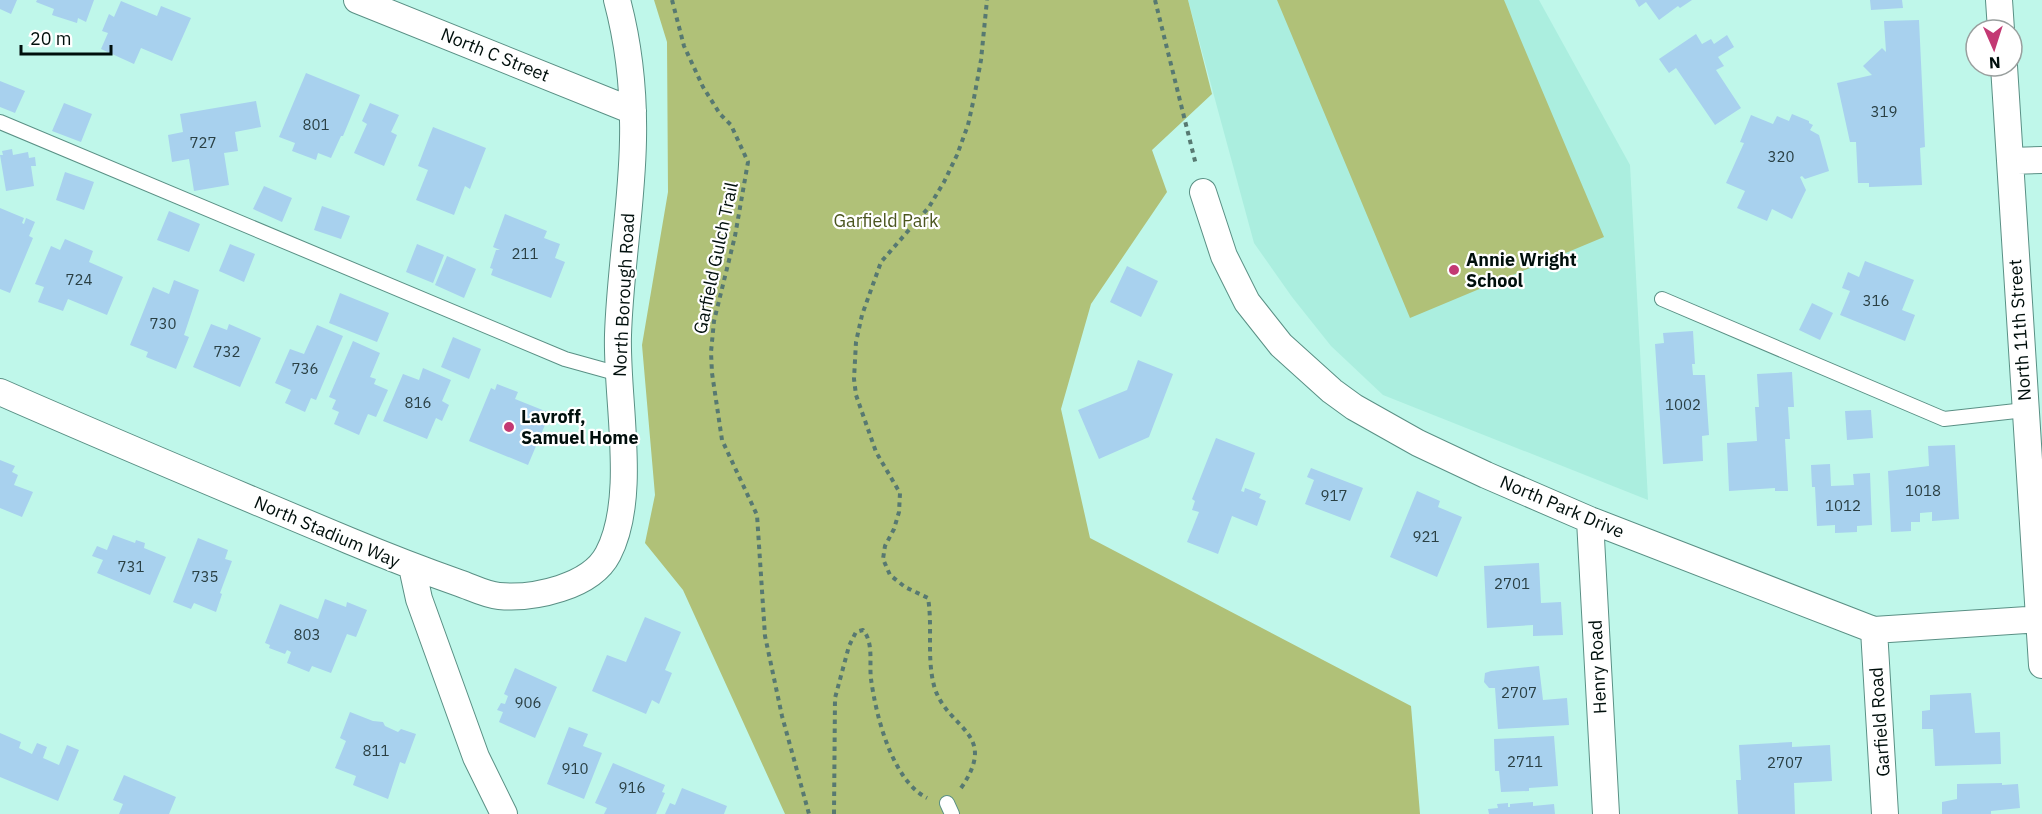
<svg xmlns="http://www.w3.org/2000/svg" width="2042" height="814" font-family="'IBM Plex Sans',sans-serif">
	<rect width="100%" height="100%" fill="#bff7ea"/>
	<path fill="#abeedf" d="M1188 0H1539L1630 165 1648 500 1383 395 1331 346 1292 297 1254 243Z"/>
	<path fill="#b0c178" d="M654 0H1188L1212 94 1152 150 1167 192 1091 304 1061 409 1090 538 1411 706 1420 814H785L683 590 645 543 655 495 642 345 668 192 667 42Z
		M1277 0H1504L1604 237 1410 318Z"/>
	<path fill="#a8d1ee" d="M0 0H17L11 14 0 9Z
		M37 0H94L86 22 78 18 77 23 52 15 54 9 36 2Z
		M1635 0H1692L1680 8 1678 6 1659 20 1646 2 1639 7Z
		M1870 0H1902L1903 8 1871 10Z
		M121 1 157 16 161 6 191 18 172 61 141 48 134 64 101 49 108 33 102 31 109 14 114 17Z
		M1919 20 1925 147 1920 148 1922 185 1869 187V183H1858L1856 142H1850L1837 83 1872 75 1863 66 1882 48 1886 52 1884 21Z
		M1696 34 1702 44 1711 39 1714 44 1727 35 1734 47 1718 57 1724 66 1716 70 1741 108 1715 125 1676 68 1669 73 1659 59Z
		M306 73 360 95 343 136H341L331 158 318 153 316 160 292 151 295 143 279 137Z
		M0 81 25 91 15 113 0 107Z
		M256 101 261 127 235 132 238 151 224 153 229 185 194 191 189 159 172 162 168 135 183 132 180 114Z
		M64 103 92 114 81 142 52 131Z
		M370 103 399 115 391 132 397 135 384 166 354 153 367 124 362 121Z
		M1792 114 1809 121V123L1813 125 1810 130 1819 135 1829 171 1805 179 1802 176 1800 177 1806 190 1792 219 1772 209 1767 221 1737 208 1745 191 1726 183 1744 143 1740 142 1751 115 1773 124 1777 116 1789 121Z
		M433 127 486 148 470 189 465 186 454 215 416 200 428 170 418 166Z
		M12 149 13 155 28 152 29 158 35 157 36 166H31L34 186 6 191 0 155H3L2 151Z
		M65 172 94 182 84 210 56 200Z
		M264 186 292 198 282 222 253 209Z
		M322 206 350 216 341 239 314 230Z
		M0 208 24 218 22 223 24 224 26 218 35 222 29 236 33 238 10 293 0 289Z
		M169 211 200 224 189 252 157 240Z
		M505 214 547 231 544 238 560 244 555 258 565 262 551 298 491 275 493 269 490 268 496 250H500L493 247Z
		M65 239 93 251 89 262 123 277 107 315 68 299 63 311 38 302 44 287 35 284 51 246 60 250Z
		M230 244 255 254 244 282 219 271Z
		M417 244 444 255 433 283 406 272Z
		M447 256 476 269 464 298 435 285Z
		M1865 261 1914 280 1902 310 1915 315 1905 341 1840 315 1850 291 1842 288 1848 272 1859 277Z
		M1127 266 1158 281 1141 317 1110 302Z
		M174 280 199 290 184 335 189 337 176 369 146 357 148 352 130 345 153 287 169 294Z
		M340 293 389 313 377 342 329 323Z
		M1812 303 1833 313 1820 340 1799 330Z
		M211 324 227 330 229 324 261 338 240 387 193 367Z
		M317 325 343 336 316 400 311 398 305 412 285 403 291 390 275 383 290 349 304 354Z
		M1693 331 1695 364H1692L1693 375H1705L1709 435 1702 436 1703 461 1663 464 1655 344 1664 343 1663 333Z
		M453 337 481 349 469 379 441 367Z
		M353 341 380 353 370 377 376 379 374 384 388 390 376 417 368 414 359 435 334 424 339 412 332 409 336 400 329 397Z
		M1138 360 1173 374 1149 437 1099 459 1078 410 1127 390Z
		M423 368 451 380 442 401 449 405 442 421 436 418 427 439 383 421 403 374 419 380Z
		M1792 372 1794 407H1788L1790 439H1785L1788 491H1775V488L1729 491 1727 443 1757 441 1755 407H1759L1757 374Z
		M497 384 518 392 515 399 550 413 528 465 469 441 491 388 495 390Z
		M1871 410 1873 438 1847 440 1845 411Z
		M1216 438 1255 453 1241 491 1244 492 1245 488 1261 494 1259 498 1266 501 1257 526 1232 516 1218 554 1187 542 1199 512 1192 510 1195 501 1192 499Z
		M1955 445 1959 519 1932 521V512L1920 513V522H1911V531L1891 532 1888 471 1929 466 1928 446Z
		M0 460 15 466 12 472 18 475 14 485 33 492 22 517 0 508Z
		M1830 464 1831 486 1854 485 1853 474 1870 473 1872 525 1857 526V532L1835 533V525L1817 526 1815 487H1812L1811 465Z
		M1311 468 1363 488 1350 521 1305 504 1314 480 1307 477Z
		M1417 491 1440 501 1438 507 1462 517 1437 577 1390 557Z
		M113 535 135 543 136 540 145 543 144 548 166 557 150 595 97 573 103 560 92 556 97 546 107 550Z
		M198 538 228 550 225 559 232 561 220 593 222 594 216 612 194 603 191 609 173 602Z
		M1539 563 1541 603 1561 602 1563 635 1533 636V625L1487 628 1484 566Z
		M325 599 346 607 347 602 367 610 356 637 347 634 331 673 312 666 309 672 287 663 291 652 287 650 285 654 269 648 270 645 265 643 280 604 318 619Z
		M645 617 681 632 665 670 672 673 659 704 652 700 646 714 592 691 607 655 626 662Z
		M1539 666 1543 700 1567 698 1569 725 1498 729 1495 688H1489L1484 682 1485 673 1491 671Z
		M515 668 557 687 535 738 499 722 503 712 497 710 501 703 505 704 508 696 504 694Z
		M1971 693 1975 733 2000 732 2001 764 1935 766 1933 729H1922V711L1930 710V695Z
		M350 712 373 721 383 722 385 726 398 732 401 729 416 734 405 764 400 762 388 799 353 785 356 776 335 768 346 741 340 738Z
		M569 727 588 734 583 746 602 753 584 799 547 784Z
		M0 733 21 742 19 748 32 754 37 743 47 747 43 758 59 765 67 745 79 750 58 801 0 777Z
		M1554 736 1558 786 1529 788V791L1501 792 1499 771H1495L1494 739Z
		M1792 742V747L1830 745 1832 781 1794 783 1795 814H1738L1736 780H1741L1739 745Z
		M613 763 665 785 662 792 665 793 656 814H604L607 808 595 803Z
		M124 775 176 797 169 814H119L123 804 113 800Z
		M2002 783V785L2018 784 2020 808 1991 811V814H1942V802L1957 799V784Z
		M682 788 727 806 724 814H665L670 803 675 805Z
		M1533 802V806L1554 804 1555 814H1489L1488 809 1498 808 1497 804 1508 803V807H1510V804Z"/>
	<g fill="none" stroke-linecap="round" stroke-linejoin="round">
		<g stroke="#5a9085" stroke-width="16">
			<path id="lane" d="M0 122 565 359 619 374
				M1662 299 1944 419 2025 410
				M947 803 952 814"/>
		</g>
		<g stroke="#5a9085" stroke-width="28">
			<path id="street" d="M357 0 633 111
				M1999 0 2001 30
				M2004 66 2042 665
				M2010 161 2042 160
				M1203 192 1224 256 1247 302 1281 345 1332 391 1354 407 1418 443 1486 475 1590 520 1874 630 2042 619
				M0 392C116 443 233 492 350 541 386 556 422 570 459 583 471 587 486 595 499 596 534 599 591 587 608 554 638 497 616 400 618 335 620 270 632 205 633 140 634 93 629 45 617 0
				M1590 520 1606 814
				M412 567 419 599 476 757 504 814
				M1874 630 1885 814"/>
		</g>
		<path stroke="#577971" stroke-width="4" stroke-dasharray="4.5 4.5" stroke-linecap="butt" d="M672 0 684 46 703 87 720 114 731 125 748 162 735 236 714 321 711 352 712 373 722 440 757 515 765 636 782 716 809 814
			M1155 0 1196 165
			M961 788C999 733 949 730 935 689 926 660 933 627 928 598L905 587 890 575 883 559 885 546 894 529 899 512 900 493 876 452 856 395 854 379 856 342 862 315 881 262 929 207 944 182 957 155 968 125 974 98 981 60 987 0
			M834 814 835 698 849 646 856 632 863 630C874 643 869 663 871 679 876 716 892 780 927 798"/>
		<use href="#lane" stroke="#fff" stroke-width="14"/>
		<use href="#street" stroke="#fff" stroke-width="26"/>
	</g>
	<g fill="#c33973" stroke="#fff" stroke-width="2">
		<circle cx="1454" cy="270" r="6"/>
		<circle cx="509" cy="427" r="6"/>
	</g>
	<g text-anchor="middle" stroke-width="4.5" stroke-linejoin="round" paint-order="stroke">
		<g font-size="15" fill="#2a4044">
			<text x="1884" y="117">319</text>
			<text x="316" y="130">801</text>
			<text x="203" y="148">727</text>
			<text x="1781" y="162">320</text>
			<text x="525" y="259">211</text>
			<text x="79" y="285">724</text>
			<text x="1876" y="306">316</text>
			<text x="163" y="329">730</text>
			<text x="227" y="357">732</text>
			<text x="305" y="374">736</text>
			<text x="418" y="408">816</text>
			<text x="1683" y="410">1002</text>
			<text x="1923" y="496">1018</text>
			<text x="1334" y="501">917</text>
			<text x="1843" y="511">1012</text>
			<text x="1426" y="542">921</text>
			<text x="131" y="572">731</text>
			<text x="205" y="582">735</text>
			<text x="1512" y="589">2701</text>
			<text x="307" y="640">803</text>
			<text x="1519" y="698">2707</text>
			<text x="528" y="708">906</text>
			<text x="376" y="756">811</text>
			<text x="1525" y="767">2711</text>
			<text x="1785" y="768">2707</text>
			<text x="575" y="774">910</text>
			<text x="632" y="793">916</text>
		</g>
		<g font-size="18" fill="#000f0c" stroke="#fff">
			<text transform="translate(495 55) rotate(22)" y="6">North C Street</text>
			<text transform="translate(716 258) rotate(-78)" y="6">Garfield Gulch Trail</text>
			<text transform="translate(624 295) rotate(-87)" y="6">North Borough Road</text>
			<text transform="translate(2020 330) rotate(-94)" y="6">North 11th Street</text>
			<text transform="translate(1562 507) rotate(23)" y="6">North Park Drive</text>
			<text transform="translate(327 532) rotate(23)" y="6">North Stadium Way</text>
			<text transform="translate(1598 667) rotate(-93)" y="6">Henry Road</text>
			<text transform="translate(1880 722) rotate(-94)" y="6">Garfield Road</text>
		</g>
		<g font-size="18" fill="#4b561f" stroke="#fff">
			<text x="886" y="227">Garfield Park</text>
		</g>
		<g font-size="18" font-weight="bold" fill="#000f0c" stroke="#fff" text-anchor="start">
			<text x="1466" y="266">Annie Wright<tspan x="1466" dy="21">School</tspan></text>
			<text x="521" y="423">Lavroff,<tspan x="521" dy="21">Samuel Home</tspan></text>
		</g>
	</g>
	<g transform="translate(1994 48) rotate(177)"><circle r="28" fill="#ffffff" stroke="#999f9e" stroke-width="1.5"/>
	<path d="M0-4.5L10 22L0 15L-10 22Z" fill="#c33973"/>
	<text y="-9" font-size="16" font-weight="bold" text-anchor="middle" fill="#000f0c">N</text>
	</g>
	<path d="M21 45v9h90v-9" fill="none" stroke="#000f0c" stroke-width="3"/>
	<text x="30" y="45" font-size="18" fill="#000f0c" stroke="#ffffff" stroke-width="4.5" paint-order="stroke">20 m</text>
</svg>
